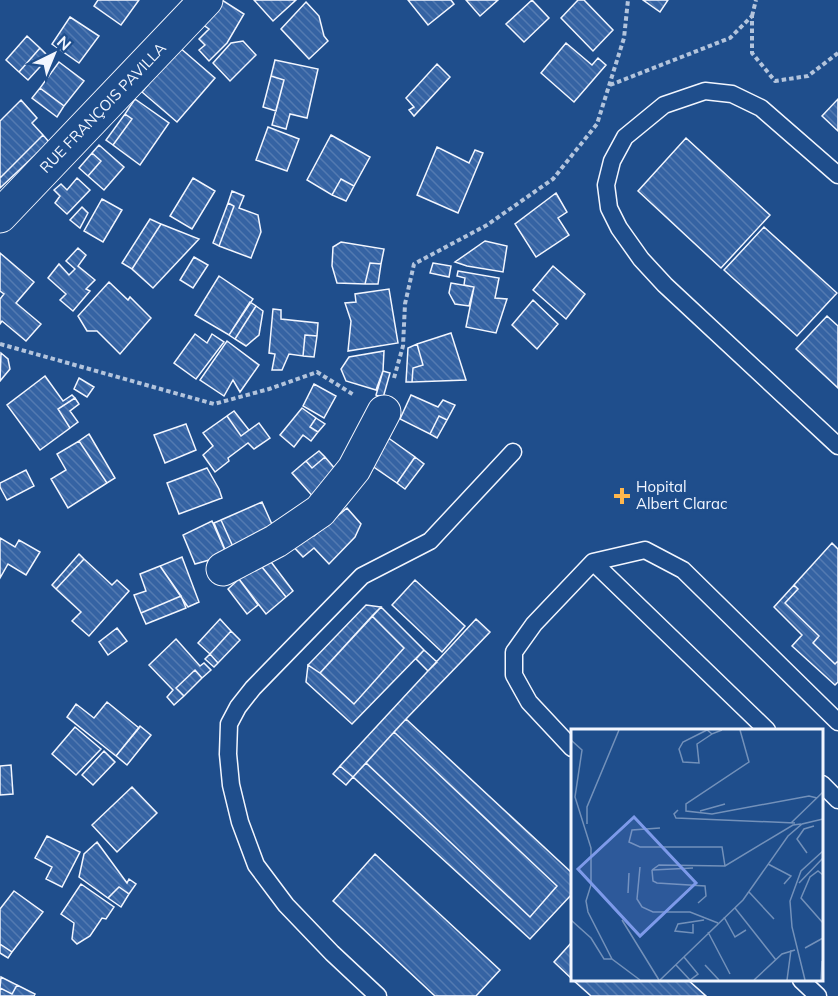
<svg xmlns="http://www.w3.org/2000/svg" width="838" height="996" font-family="Mulish,sans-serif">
	<defs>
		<pattern id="building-back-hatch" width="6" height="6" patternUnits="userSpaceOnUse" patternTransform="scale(1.5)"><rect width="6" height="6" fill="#3563a3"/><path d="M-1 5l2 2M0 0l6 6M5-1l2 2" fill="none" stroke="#537ab1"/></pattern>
	</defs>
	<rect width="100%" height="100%" fill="#1f4e8c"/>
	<path fill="url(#building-back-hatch)" stroke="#f2f6ff" stroke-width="1.5" d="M98 0H139L121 25 94 6Z
		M219 0H222L244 14 227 43 209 61 199 50 205 45 199 39 209 29 202 24Z
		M254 0H296L273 21Z
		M408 0H451L454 4 428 25Z
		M466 0H498L480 16Z
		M532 0 549 18 524 42 506 24Z
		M578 0H584L613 30 593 51 561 18Z
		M643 0H668L660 12Z
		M306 2 319 16 324 36 328 41 309 59 281 29Z
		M70 17 99 36 79 63 52 44Z
		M27 36 40 48 19 72 6 60Z
		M243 41 256 55 230 81 213 63 231 43Z
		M566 43 592 65 598 58 606 65 574 102 541 73Z
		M179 47 215 78 177 122 142 92Z
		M40 48 49 57 28 80 19 72Z
		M275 60 318 69 307 118 290 114 286 129 272 125 284 80 271 76Z
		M59 62 84 81 64 106 40 88Z
		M437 64 450 77 414 116 409 110 414 107 406 98Z
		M271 76 284 80 276 111 263 107Z
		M40 88 64 106 57 117 32 98Z
		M135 99 169 123 140 165 113 145 132 119 125 114Z
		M838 99V131L822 116Z
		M21 100 37 118 32 123 43 135 0 178V121Z
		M125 114 132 119 113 145 106 140Z
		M268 127 299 139 287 171 256 160Z
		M43 135 49 142 0 188V178Z
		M331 135 370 157 354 186 341 179 332 195 307 180Z
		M686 138 770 215 721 268 638 191Z
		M99 145 124 167 104 190 88 176 101 161 92 153Z
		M437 147 469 163 475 150 483 153 458 213 417 195Z
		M92 153 101 161 88 176 79 168Z
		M77 178 90 190 67 214 55 203 60 196 54 190 61 184 67 190Z
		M193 178 215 191 192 229 170 216Z
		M341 179 354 186 346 201 332 195Z
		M232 191 244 196 239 208 258 215 261 232 251 258 219 246 234 206 228 203Z
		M556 193 567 212 558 218 569 235 536 257 515 224Z
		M102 199 122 210 103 242 84 231Z
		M228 203 234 206 219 246 213 243Z
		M82 207 88 213 80 228 70 220Z
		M150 219 161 224 132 269 122 263Z
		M161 224 199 239 153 288 132 269Z
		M764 227 837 293 797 336 724 270Z
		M485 241 507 246 503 272 467 266 455 262Z
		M341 242 384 249 381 264 370 263 365 284 337 283 332 266 333 247Z
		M78 248 86 255 78 266 95 280 86 289 90 291 73 311 60 300 66 294 48 278 59 264 69 275 75 269 66 261Z
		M0 253 34 282 16 303 41 324 26 341 2 321 0 324V299L4 294 0 291Z
		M194 257 208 265 193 288 180 280Z
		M370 263 381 264 378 284H365Z
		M433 263 451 266 449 277 430 273Z
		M553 266 585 294 566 319 533 290Z
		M458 271 499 278 495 298 507 299 496 333 466 327 474 287 464 285 465 278 457 276Z
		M219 276 253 299 229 335 195 315Z
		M109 282 128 300 130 297 151 318 120 354 97 331H87L78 316Z
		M451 283 474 287 469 306 455 304 449 293Z
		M389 289 398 343 348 351 351 321 345 303 356 302 355 294Z
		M533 300 558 324 537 349 512 325Z
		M250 302 256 306 235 339 229 335Z
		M256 306 263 311 259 335 246 346 235 339Z
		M273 309 281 310V319L318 323 317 336 305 335 303 356 289 354 282 370H272L275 354 269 353Z
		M827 316 838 326V388L796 349Z
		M451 333 466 380 412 382 413 368 423 365 417 344Z
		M195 334 207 343 212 334 224 342 196 379 174 363Z
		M305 335 317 336 314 357 303 356Z
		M227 341 259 365 240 392 233 380 224 396 200 380Z
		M417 344 423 365 413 368 412 382H406L408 348Z
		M384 351 383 371 376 390 346 381 341 369 349 357Z
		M1 353 8 359 10 369 0 381Z
		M383 371 390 373 383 398 376 395Z
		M45 376 63 401 72 395 75 398 58 409 70 428 40 450 7 405Z
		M79 378 94 387 87 397 74 389Z
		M314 384 336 396 324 418 303 406Z
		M411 395 438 407 443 400 455 405 447 420 439 416 430 434 400 419Z
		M75 398 79 404 70 411 78 422 70 428 58 409Z
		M302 408 316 418 310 427 318 432 311 441 303 435 294 447 280 435Z
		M234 411 249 430 241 436 227 416Z
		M227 416 241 436 259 423 270 438 254 449 248 443 228 458 229 461 215 472 203 455 213 446 203 433Z
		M439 416 447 420 437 438 430 434Z
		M316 418 325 424 318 432 310 427Z
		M186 424 196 450 165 463 154 435Z
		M89 434 115 478 107 483 79 441Z
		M387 437 415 457 397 483 368 463Z
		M79 441 107 483 68 508 51 479 66 470 57 454Z
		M319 451 325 457 312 468 306 461Z
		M325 457 342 477 316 500 292 473 306 461 312 468Z
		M415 457 424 464 405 489 397 483Z
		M207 468 219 489 222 498 179 514 167 483Z
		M26 470 34 486 7 500 0 487V483Z
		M262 502 275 531 234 549 221 520Z
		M347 508 361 524 355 537 329 564 314 548 303 557 290 543 308 529 314 536Z
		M221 520 234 549 226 552 214 523Z
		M212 521 227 555 195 564 183 535Z
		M0 538 15 547 19 540 40 552 26 575 8 564 0 578Z
		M832 543 838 549V661L835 664 813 643 819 636 785 603 798 589 794 585Z
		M262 550 293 591 286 597 254 557Z
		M79 554 84 559 56 589 52 585Z
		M182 557 199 602 188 607 160 566Z
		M254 557 286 597 266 614 239 579Z
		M84 559 112 585 117 580 129 591 89 636 72 621 81 612 56 589Z
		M160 566 181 596 141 613 134 595 146 591 140 574Z
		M239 579 258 605 247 614 228 589Z
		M415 580 465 626 442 652 392 605Z
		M794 585 798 589 785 603 819 636 813 643 835 664 838 661V682L835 685 792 646 802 635 774 607Z
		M181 596 186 608 146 624 141 613Z
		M366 605 381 607 320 673 308 665Z
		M381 607 424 650 352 724 306 682 308 665 320 673 354 704 404 648 372 616Z
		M372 616 404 648 354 704 320 673Z
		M220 619 231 631 210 654 198 643Z
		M476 619 490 632 406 719 353 777 340 766Z
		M117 628 127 641 108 655 99 642Z
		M231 631 240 640 218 663 210 654Z
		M176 639 200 666 204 663 211 670 202 678 195 670 176 688 184 696 174 705 167 697 173 690 149 665Z
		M424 650 437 662 428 671 416 659Z
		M210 654 218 663 214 667 205 659Z
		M195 670 202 678 184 696 176 688Z
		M107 702 139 728 116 756 67 717 76 704 94 718Z
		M406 719 572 873V894L530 939 353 777 366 763 530 917 557 886 394 732Z
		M140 726 151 735 127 765 116 756Z
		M75 727 101 749 76 775 52 754Z
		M394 732 557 886 530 917 366 763Z
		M104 751 115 762 93 785 82 775Z
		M11 765 13 794 0 795V766Z
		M340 766 353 777 346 785 333 774Z
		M132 787 157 813 117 852 92 825Z
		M47 836 80 852 62 887 46 879 52 867 35 858Z
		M97 842 127 883 129 879 136 884 129 894 119 887 108 898 79 877 84 854Z
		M375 854 500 970 476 996H435L333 901Z
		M81 884 114 907 106 919 102 918 90 936 77 944 72 939 74 923 61 914Z
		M119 887 129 894 121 907 108 898Z
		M14 891 43 912 12 952 0 944V909Z
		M572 942V979L554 962Z
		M0 944 12 952 8 958 0 953Z
		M1 977 17 985 12 994 0 988Z
		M573 980H688L706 996H591Z
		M17 985 35 994 34 996H0V988L12 994Z"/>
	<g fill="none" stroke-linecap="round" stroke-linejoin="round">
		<g stroke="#f2f6ff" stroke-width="19">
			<path id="lane" d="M838 175 761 108 732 94 705 91 664 105 625 137 612 161 606 185 609 208 619 228 641 259 665 285 838 446
				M593 562 767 730
				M572 748 529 702 514 675V652L534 624 593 562 645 550 683 570 838 722
				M822 784 838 800
				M801 980 818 996
				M378 996 332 953 286 905 256 865 240 822 231 785 228 754 229 724 238 707 253 688 362 576 430 541 513 452"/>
		</g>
		<g stroke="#f2f6ff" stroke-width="35">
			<path id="street" d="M0 216 206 0
				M223 569 276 541 320 511 354 469 384 412"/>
		</g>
		<path stroke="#b3c4dc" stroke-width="4" stroke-dasharray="4.5 3" stroke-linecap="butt" d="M752 16 756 0
			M610 85 730 38 752 16V53L775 81 808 76 838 53
			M0 344 214 404 269 389 317 372 354 395
			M394 378 403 346 405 304 414 264 487 225 553 179 597 124 624 38 628 0"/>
		<use href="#lane" stroke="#1f4e8c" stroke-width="16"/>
		<use href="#street" stroke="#1f4e8c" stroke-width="33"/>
	</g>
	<path fill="#ffb74d" stroke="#1f4e8c" stroke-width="2" d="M619 487h6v6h6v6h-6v6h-6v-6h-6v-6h6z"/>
	<g text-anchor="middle" stroke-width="4.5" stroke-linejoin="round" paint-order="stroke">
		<g font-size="15" fill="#f2f6ff" stroke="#1f4e8c">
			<text transform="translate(103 108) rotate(-46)" y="5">RUE FRANÇOIS PAVILLA</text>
		</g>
		<g font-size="15" fill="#f2f6ff" stroke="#1f4e8c" text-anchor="start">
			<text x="636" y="492">Hopital<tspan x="636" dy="17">Albert Clarac</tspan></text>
		</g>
	</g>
	<g transform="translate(571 729)">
		<rect width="252" height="252" fill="#1f4e8c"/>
		<path fill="none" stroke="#7391ba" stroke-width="1.5" d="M169 1 178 33 115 75V82L141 85 238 67 246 69M141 5 126 15 128 34 112 33 108 20 112 13 136 1 141 5 151 1M0 11 11 21 4 68 20 119V156L15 172 17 183 41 230 69 251M107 81 103 85 105 89 224 94M129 82 154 75M220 94 252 63M16 95V78L48 1M89 99 61 101 58 113 69 118H151L154 137M236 124 226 110 233 100 243 97M197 135 220 147 213 155M69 138 66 170 71 178 82 183H119L147 194M81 141 88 136 154 137 222 96 230 95M81 141 82 152 86 154 134 157 135 167 127 174M81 141 122 139M252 146 247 142 239 148 230 169 252 194M228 154 252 129M178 163 203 190M57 164 58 144M164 179 205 231M153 188 164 208 175 201M0 191 20 209 33 230H41M51 191 88 251M122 195V204L104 202 107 195 133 191M137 203 159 245M234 219 252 209M105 236 119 251 127 245 113 228M134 236 148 251M89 251 172 171 217 107 231 95 252 90M183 251 211 225 224 221M216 251 220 221M234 251 221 198 219 172 230 142 252 122M250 251 251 232"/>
		<path fill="#7d9aea" fill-opacity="0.15" stroke="#7d9aea" stroke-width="3" d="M63 88 125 154 69 207 7 140Z"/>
		<rect width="252" height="252" fill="none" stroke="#f2f6ff" stroke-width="3"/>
	</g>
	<g transform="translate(54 54) rotate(43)" stroke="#1f4e8c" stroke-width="4.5" paint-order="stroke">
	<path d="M0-4.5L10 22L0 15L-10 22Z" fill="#f2f6ff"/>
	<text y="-9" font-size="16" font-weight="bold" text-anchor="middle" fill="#f2f6ff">N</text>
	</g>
</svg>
